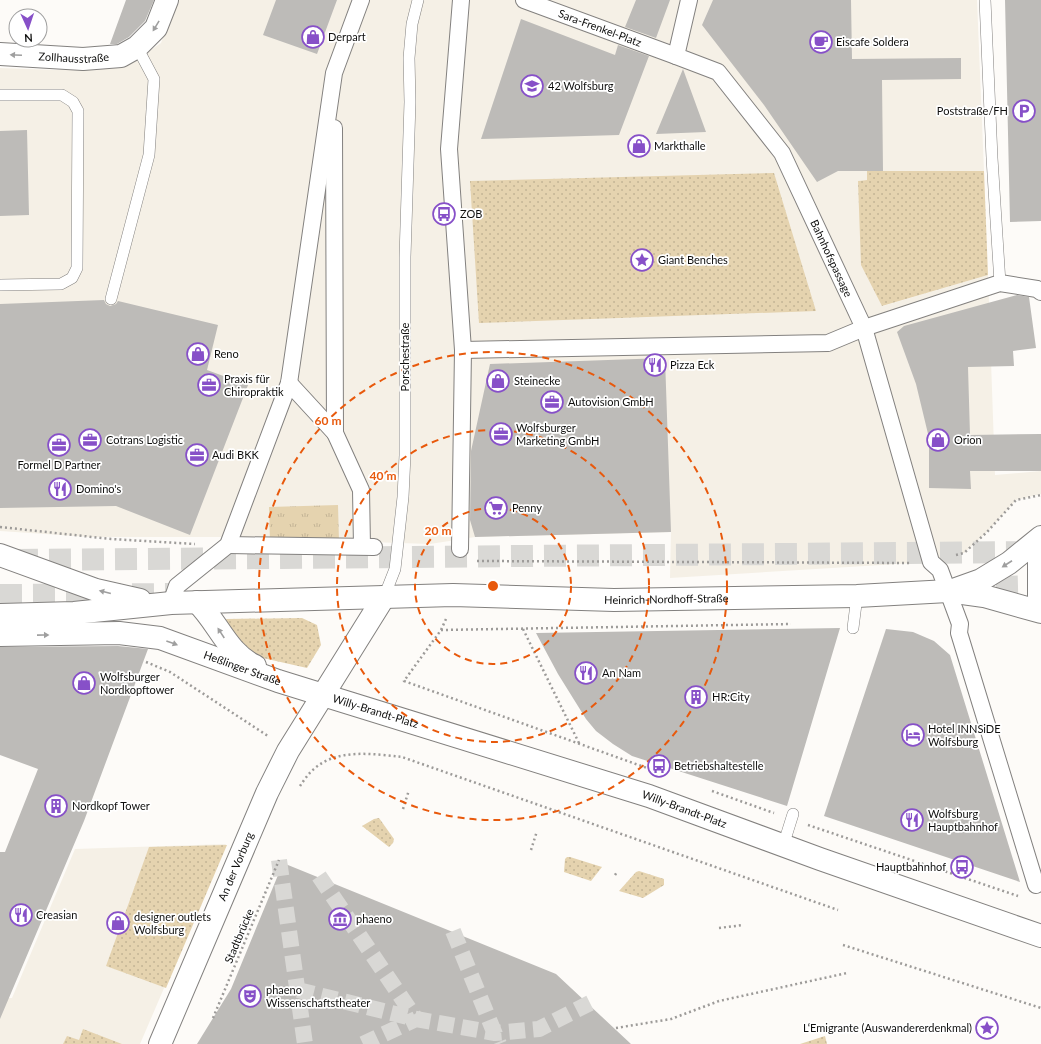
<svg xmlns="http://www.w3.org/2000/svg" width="1041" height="1044" font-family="Lato,sans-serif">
	<defs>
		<pattern id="grass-dots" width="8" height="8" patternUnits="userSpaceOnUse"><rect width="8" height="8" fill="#e5d3af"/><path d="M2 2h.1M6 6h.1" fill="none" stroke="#c3b495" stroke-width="1.8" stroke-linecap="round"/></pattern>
		<pattern id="park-tufts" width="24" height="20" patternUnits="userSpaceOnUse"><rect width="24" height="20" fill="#e5d3af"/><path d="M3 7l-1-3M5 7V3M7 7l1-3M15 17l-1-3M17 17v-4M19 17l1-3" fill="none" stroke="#c3b495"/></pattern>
	</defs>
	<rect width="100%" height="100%" fill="#fdfbf8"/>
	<path fill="#f5f0e6" d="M177 0H977L984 171H867V180L858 181 883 306 988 275 995 475 1041 471V494L1016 500 987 532 964 553 931 562 670 578 671 532 475 537 430 544 220 537H90L0 531V68L56 70 127 66 161 43Z
		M226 844 140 1044H0V998H12L75 849Z"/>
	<path fill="url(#grass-dots)" d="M867 171H984L988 275 882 306 861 265 858 181 867 180Z
		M774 173 816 311 479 323 470 181Z
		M302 618 317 625 321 645 307 668 254 656 234 642 226 619Z
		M379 818 394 839 393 843 389 847 362 826 374 819Z
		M227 845 166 988 106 966 149 847Z
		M567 857H570L602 867 591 881 564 872 565 859Z
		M639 871 664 879V885L643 898 619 891 636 872Z
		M83 1029 122 1044H63L67 1036 79 1040Z
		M825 1036 827 1044H800Z"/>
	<path fill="url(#park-tufts)" d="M338 505 339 541 270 542 269 507Z"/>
	<path fill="#bdbbb8" d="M126 0H154L145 21 129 37 117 44H110Z
		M276 0H337L317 54 263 35Z
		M636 0H670L656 38 625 27Z
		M713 0H851L852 59 961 58V79L882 80 883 171H838L817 182 764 105 702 25Z
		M1005 0H1041V221L1010 222Z
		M521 19 615 55 618 45 649 56 619 135 481 139Z
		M683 69 706 132 656 134Z
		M27 130 29 215 0 216V131Z
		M1017 295 1029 297 1036 348 1013 351 1014 366 968 367 970 435 1041 434V471H970L971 489 929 488V438L916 384 897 332 904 326Z
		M104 300 106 304 110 306 116 304 118 301 218 325 207 370 248 385 190 535 116 506 0 508V304Z
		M665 358 671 532 475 537 470 520 471 451 490 364Z
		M840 628 787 806 632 756 613 744 596 731 586 719 558 674 536 633Z
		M886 629 913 632 934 641 950 655 1020 882 824 816Z
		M118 646 148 649 84 821 0 1019V852H5L38 769 0 755V647Z
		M283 863 556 974 631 1044H197L231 989Z"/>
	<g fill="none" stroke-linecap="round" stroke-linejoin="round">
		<path stroke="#d9d8d5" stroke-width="16" stroke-dasharray="16 8" stroke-linecap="butt" d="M279 860 305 1044
			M319 876 416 1019 363 1044
			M453 931 499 1044
			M298 990 416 1019 495 1033 539 1029 590 1003"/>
		<path stroke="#d9d8d5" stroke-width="22" stroke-dasharray="22 11" stroke-linecap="butt" d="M16 560 1036 552
			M963 588 1041 586
			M0 595 181 594"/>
		<g stroke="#83817f" stroke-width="12">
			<path id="service" d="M985 0 992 158 1000 283
				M0 95H62L73 102 78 111 77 268 72 278 61 284 0 285
				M111 299 149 155 154 79 137 47
				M384 597 395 569 403 497 405 455V257L410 102 409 58 412 24 418 0
				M853 628 857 596
				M783 846 793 814"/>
		</g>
		<g stroke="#83817f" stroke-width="18">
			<g id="pedestrian">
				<path id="s1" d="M524 0 676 56"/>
				<path id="s2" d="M689 0 676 56 718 72 782 153 864 328 931 562 940 570 960 624 959 633 1036 885"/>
				<path d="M334 128 335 433 361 490 362 546"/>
				<path d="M463 350 828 343 864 328 1000 283 1037 289 1041 292"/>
				<path d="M289 383 335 433"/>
				<path d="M228 545 374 547"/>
				<path d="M460 549 463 350 449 149 461 0"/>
				<path d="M171 603 177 586 228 545 289 383 334 73 361 0"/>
			</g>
		</g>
		<g stroke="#83817f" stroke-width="24">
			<g id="minor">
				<path id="s3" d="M0 54 83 59 121 56 137 47 156 28 167 0"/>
				<path d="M1039 541V596L1041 605"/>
				<path d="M0 555 96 590 140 600"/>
				<path d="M953 590 981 580 1009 563 1041 537"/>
				<path d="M197 602C218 622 227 653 255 666"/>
				<path id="s4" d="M0 615 74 613 171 603 453 595 614 600 857 596 948 591 984 596 1041 612"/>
				<path id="s5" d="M0 635 119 633 160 638 278 681 649 796 820 859 1041 936"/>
				<path id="s6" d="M160 1044 267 793 288 751 384 597"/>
			</g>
		</g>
		<path stroke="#9d9b99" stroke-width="2.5" stroke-dasharray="2 3" stroke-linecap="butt" d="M0 527 111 539 195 544
			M956 555 964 553 987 532 1016 500 1041 495
			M477 561 910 563
			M446 619 441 630 404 681 647 768
			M523 629 579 743
			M441 630 791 624
			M146 662 170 672 268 736
			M300 786C304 780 309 773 314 769 337 748 374 754 402 757L838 910
			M712 791 774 813
			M403 809 409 790
			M808 825 1018 896
			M531 850 537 831
			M615 875 617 872
			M719 928 743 925
			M843 945 1041 1008
			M213 1018 279 860
			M616 1028 671 1019 719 1001 847 973
			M816 1032 823 1030"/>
		<use href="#service" stroke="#fff" stroke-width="11"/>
		<use href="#pedestrian" stroke="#fff" stroke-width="16"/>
		<use href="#minor" stroke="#fff" stroke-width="22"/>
	</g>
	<defs><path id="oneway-solid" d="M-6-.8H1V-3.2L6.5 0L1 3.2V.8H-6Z"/></defs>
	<g fill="#9f9f9f">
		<use href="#oneway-solid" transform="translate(156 26) rotate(121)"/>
		<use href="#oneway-solid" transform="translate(16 55) rotate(-177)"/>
		<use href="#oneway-solid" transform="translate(1007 564) rotate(147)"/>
		<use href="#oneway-solid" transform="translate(105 592) rotate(-166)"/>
		<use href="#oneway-solid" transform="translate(221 633) rotate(-123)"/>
		<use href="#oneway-solid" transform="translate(43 635) rotate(-1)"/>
		<use href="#oneway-solid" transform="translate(172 643) rotate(20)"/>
	</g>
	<g fill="none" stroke="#e8590c" stroke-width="2" stroke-dasharray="7 5">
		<circle cx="493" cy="586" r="78"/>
		<circle cx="493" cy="586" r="156"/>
		<circle cx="493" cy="586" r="234"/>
	</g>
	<defs>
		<g id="shop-ring" transform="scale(1.15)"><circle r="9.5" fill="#fff" stroke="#8750c8" stroke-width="1.5"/><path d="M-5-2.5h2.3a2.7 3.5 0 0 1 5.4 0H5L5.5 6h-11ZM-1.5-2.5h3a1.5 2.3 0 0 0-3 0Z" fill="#8750c8"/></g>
		<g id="cafe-ring" transform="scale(1.15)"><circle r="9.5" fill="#fff" stroke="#8750c8" stroke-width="1.5"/><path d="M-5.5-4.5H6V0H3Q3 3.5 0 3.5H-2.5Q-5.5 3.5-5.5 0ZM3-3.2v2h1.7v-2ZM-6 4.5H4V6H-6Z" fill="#8750c8"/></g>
		<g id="university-ring" transform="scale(1.15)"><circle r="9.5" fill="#fff" stroke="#8750c8" stroke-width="1.5"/><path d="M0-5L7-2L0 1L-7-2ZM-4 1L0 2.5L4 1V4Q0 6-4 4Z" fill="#8750c8"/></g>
		<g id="parking-ring" transform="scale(1.15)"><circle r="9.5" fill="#fff" stroke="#8750c8" stroke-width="1.5"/><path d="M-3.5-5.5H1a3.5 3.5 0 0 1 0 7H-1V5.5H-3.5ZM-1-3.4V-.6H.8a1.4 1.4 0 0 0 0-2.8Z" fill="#8750c8"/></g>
		<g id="bus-ring" transform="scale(1.15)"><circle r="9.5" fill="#fff" stroke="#8750c8" stroke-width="1.5"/><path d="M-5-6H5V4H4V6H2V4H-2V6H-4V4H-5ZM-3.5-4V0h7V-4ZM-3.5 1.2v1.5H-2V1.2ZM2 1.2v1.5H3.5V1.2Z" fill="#8750c8"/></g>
		<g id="sight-ring" transform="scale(1.15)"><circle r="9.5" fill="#fff" stroke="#8750c8" stroke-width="1.5"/><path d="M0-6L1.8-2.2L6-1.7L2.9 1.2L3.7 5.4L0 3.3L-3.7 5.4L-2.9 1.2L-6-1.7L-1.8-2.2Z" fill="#8750c8"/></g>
		<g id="restaurant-ring" transform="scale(1.15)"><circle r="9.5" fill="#fff" stroke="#8750c8" stroke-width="1.5"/><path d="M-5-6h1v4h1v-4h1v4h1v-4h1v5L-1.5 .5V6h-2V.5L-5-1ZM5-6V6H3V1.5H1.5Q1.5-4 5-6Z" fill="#8750c8"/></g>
		<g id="office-ring" transform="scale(1.15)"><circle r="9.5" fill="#fff" stroke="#8750c8" stroke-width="1.5"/><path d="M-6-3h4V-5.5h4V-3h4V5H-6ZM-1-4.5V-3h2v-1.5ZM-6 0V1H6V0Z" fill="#8750c8"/></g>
		<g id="supermarket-ring" transform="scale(1.15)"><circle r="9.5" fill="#fff" stroke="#8750c8" stroke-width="1.5"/><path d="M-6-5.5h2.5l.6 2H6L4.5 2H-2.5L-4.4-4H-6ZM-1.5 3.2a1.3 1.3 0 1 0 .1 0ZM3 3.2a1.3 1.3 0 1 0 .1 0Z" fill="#8750c8"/></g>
		<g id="building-ring" transform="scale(1.15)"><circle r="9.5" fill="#fff" stroke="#8750c8" stroke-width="1.5"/><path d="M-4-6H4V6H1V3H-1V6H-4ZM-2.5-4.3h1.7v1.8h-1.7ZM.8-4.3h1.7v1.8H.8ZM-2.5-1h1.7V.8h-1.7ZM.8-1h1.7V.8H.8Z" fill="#8750c8"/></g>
		<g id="hotel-ring" transform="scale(1.15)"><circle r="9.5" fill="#fff" stroke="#8750c8" stroke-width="1.5"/><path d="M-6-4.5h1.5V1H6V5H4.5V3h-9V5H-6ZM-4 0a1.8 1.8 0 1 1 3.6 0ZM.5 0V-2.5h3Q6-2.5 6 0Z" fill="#8750c8"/></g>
		<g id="museum-ring" transform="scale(1.15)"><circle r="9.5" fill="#fff" stroke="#8750c8" stroke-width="1.5"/><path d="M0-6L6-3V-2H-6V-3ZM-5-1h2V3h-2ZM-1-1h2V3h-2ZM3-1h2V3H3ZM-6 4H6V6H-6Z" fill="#8750c8"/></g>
		<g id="theatre-ring" transform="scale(1.15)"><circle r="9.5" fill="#fff" stroke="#8750c8" stroke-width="1.5"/><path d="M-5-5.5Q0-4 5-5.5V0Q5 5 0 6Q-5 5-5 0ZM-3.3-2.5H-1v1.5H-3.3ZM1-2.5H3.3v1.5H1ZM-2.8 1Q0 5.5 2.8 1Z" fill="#8750c8"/></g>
	</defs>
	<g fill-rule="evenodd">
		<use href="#shop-ring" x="313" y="37"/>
		<use href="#cafe-ring" x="821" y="42"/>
		<use href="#university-ring" x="532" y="86"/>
		<use href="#parking-ring" x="1024" y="111"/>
		<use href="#shop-ring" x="639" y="146"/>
		<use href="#bus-ring" x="444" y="214"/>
		<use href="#sight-ring" x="642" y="260"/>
		<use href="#shop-ring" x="198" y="354"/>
		<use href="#restaurant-ring" x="655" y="365"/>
		<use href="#shop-ring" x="498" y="381"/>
		<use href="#office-ring" x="209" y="385"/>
		<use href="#office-ring" x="552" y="402"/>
		<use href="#office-ring" x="501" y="434"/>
		<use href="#office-ring" x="90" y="440"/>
		<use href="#shop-ring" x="938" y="440"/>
		<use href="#office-ring" x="59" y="445"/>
		<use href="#office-ring" x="197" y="455"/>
		<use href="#restaurant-ring" x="60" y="489"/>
		<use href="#supermarket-ring" x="496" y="508"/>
		<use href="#restaurant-ring" x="586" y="673"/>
		<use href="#shop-ring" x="84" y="683"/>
		<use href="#building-ring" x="696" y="697"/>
		<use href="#hotel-ring" x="913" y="735"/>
		<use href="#bus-ring" x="659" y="766"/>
		<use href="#building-ring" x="56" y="806"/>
		<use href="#restaurant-ring" x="912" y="820"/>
		<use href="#bus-ring" x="962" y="867"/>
		<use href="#restaurant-ring" x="21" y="915"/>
		<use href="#museum-ring" x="340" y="919"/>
		<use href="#shop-ring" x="118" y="923"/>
		<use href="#theatre-ring" x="250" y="996"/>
		<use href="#sight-ring" x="987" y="1028"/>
	</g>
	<g text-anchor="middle" stroke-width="3.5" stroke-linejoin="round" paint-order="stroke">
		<g font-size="11" fill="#0f0f0e" stroke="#fff">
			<text dy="4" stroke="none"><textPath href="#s1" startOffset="81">Sara-Frenkel-Platz</textPath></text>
			<text dy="4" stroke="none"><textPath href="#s3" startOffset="74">Zollhausstraße</textPath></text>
			<text dy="4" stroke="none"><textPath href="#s2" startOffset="322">Bahnhofspassage</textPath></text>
			<text transform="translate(405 357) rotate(-90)" y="4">Porschestraße</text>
			<text dy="4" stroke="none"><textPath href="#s4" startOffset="667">Heinrich-Nordhoff-Straße</textPath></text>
			<text dy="4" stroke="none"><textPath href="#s5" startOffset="248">Heßlinger Straße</textPath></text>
			<text dy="4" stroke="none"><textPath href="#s5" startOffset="388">Willy-Brandt-Platz</textPath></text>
			<text dy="4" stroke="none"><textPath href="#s5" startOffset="712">Willy-Brandt-Platz</textPath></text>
			<text dy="4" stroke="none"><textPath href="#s6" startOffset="193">An der Vorburg</textPath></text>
			<text transform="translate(239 936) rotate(-67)" y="4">Stadtbrücke</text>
		</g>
		<g font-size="11" fill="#0f0f0e" stroke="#fff" text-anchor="start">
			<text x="328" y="41">Derpart</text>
			<text x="836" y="46">Eiscafe Soldera</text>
			<text x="548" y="90">42 Wolfsburg</text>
			<text x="1008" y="115" text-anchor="end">Poststraße/FH</text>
			<text x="654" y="150">Markthalle</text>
			<text x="460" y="218">ZOB</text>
			<text x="658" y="264">Giant Benches</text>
			<text x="214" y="358">Reno</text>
			<text x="670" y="369">Pizza Eck</text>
			<text x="224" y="383">Praxis für<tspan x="224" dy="13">Chiropraktik</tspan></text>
			<text x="514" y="385">Steinecke</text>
			<text x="568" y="406">Autovision GmbH</text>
			<text x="516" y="432">Wolfsburger<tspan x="516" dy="13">Marketing GmbH</tspan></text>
			<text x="106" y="444">Cotrans Logistic</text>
			<text x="954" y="444">Orion</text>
			<text x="212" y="459">Audi BKK</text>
			<text x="59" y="469" text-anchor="middle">Formel D Partner</text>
			<text x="76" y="493">Domino's</text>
			<text x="512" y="512">Penny</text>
			<text x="602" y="677">An Nam</text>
			<text x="100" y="681">Wolfsburger<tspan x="100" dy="13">Nordkopftower</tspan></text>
			<text x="712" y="701">HR:City</text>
			<text x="928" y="733">Hotel INNSiDE<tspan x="928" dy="13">Wolfsburg</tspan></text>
			<text x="674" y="770">Betriebshaltestelle</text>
			<text x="72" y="810">Nordkopf Tower</text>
			<text x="928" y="818">Wolfsburg<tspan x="928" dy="13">Hauptbahnhof</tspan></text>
			<text x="946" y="871" text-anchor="end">Hauptbahnhof</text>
			<text x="36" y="919">Creasian</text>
			<text x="134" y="921">designer outlets<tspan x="134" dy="13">Wolfsburg</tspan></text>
			<text x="356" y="923">phaeno</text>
			<text x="266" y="994">phaeno<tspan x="266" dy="13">Wissenschaftstheater</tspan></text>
			<text x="972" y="1032" text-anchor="end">L‘Emigrante (Auswandererdenkmal)</text>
		</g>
	</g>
	<circle cx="493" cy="586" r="6" fill="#e8590c" stroke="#fff" stroke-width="2"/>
	<g font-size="12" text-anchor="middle" font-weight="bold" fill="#e8590c" stroke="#fff" stroke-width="3.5" stroke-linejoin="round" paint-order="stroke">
		<text x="328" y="425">60 m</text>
		<text x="383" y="480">40 m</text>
		<text x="438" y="535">20 m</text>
	</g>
	<g transform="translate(28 28) rotate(177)"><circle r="19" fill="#ffffff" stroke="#9f9f9f"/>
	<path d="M0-3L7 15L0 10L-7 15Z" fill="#8750c8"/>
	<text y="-6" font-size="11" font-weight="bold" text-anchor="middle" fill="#0f0f0e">N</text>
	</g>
</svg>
